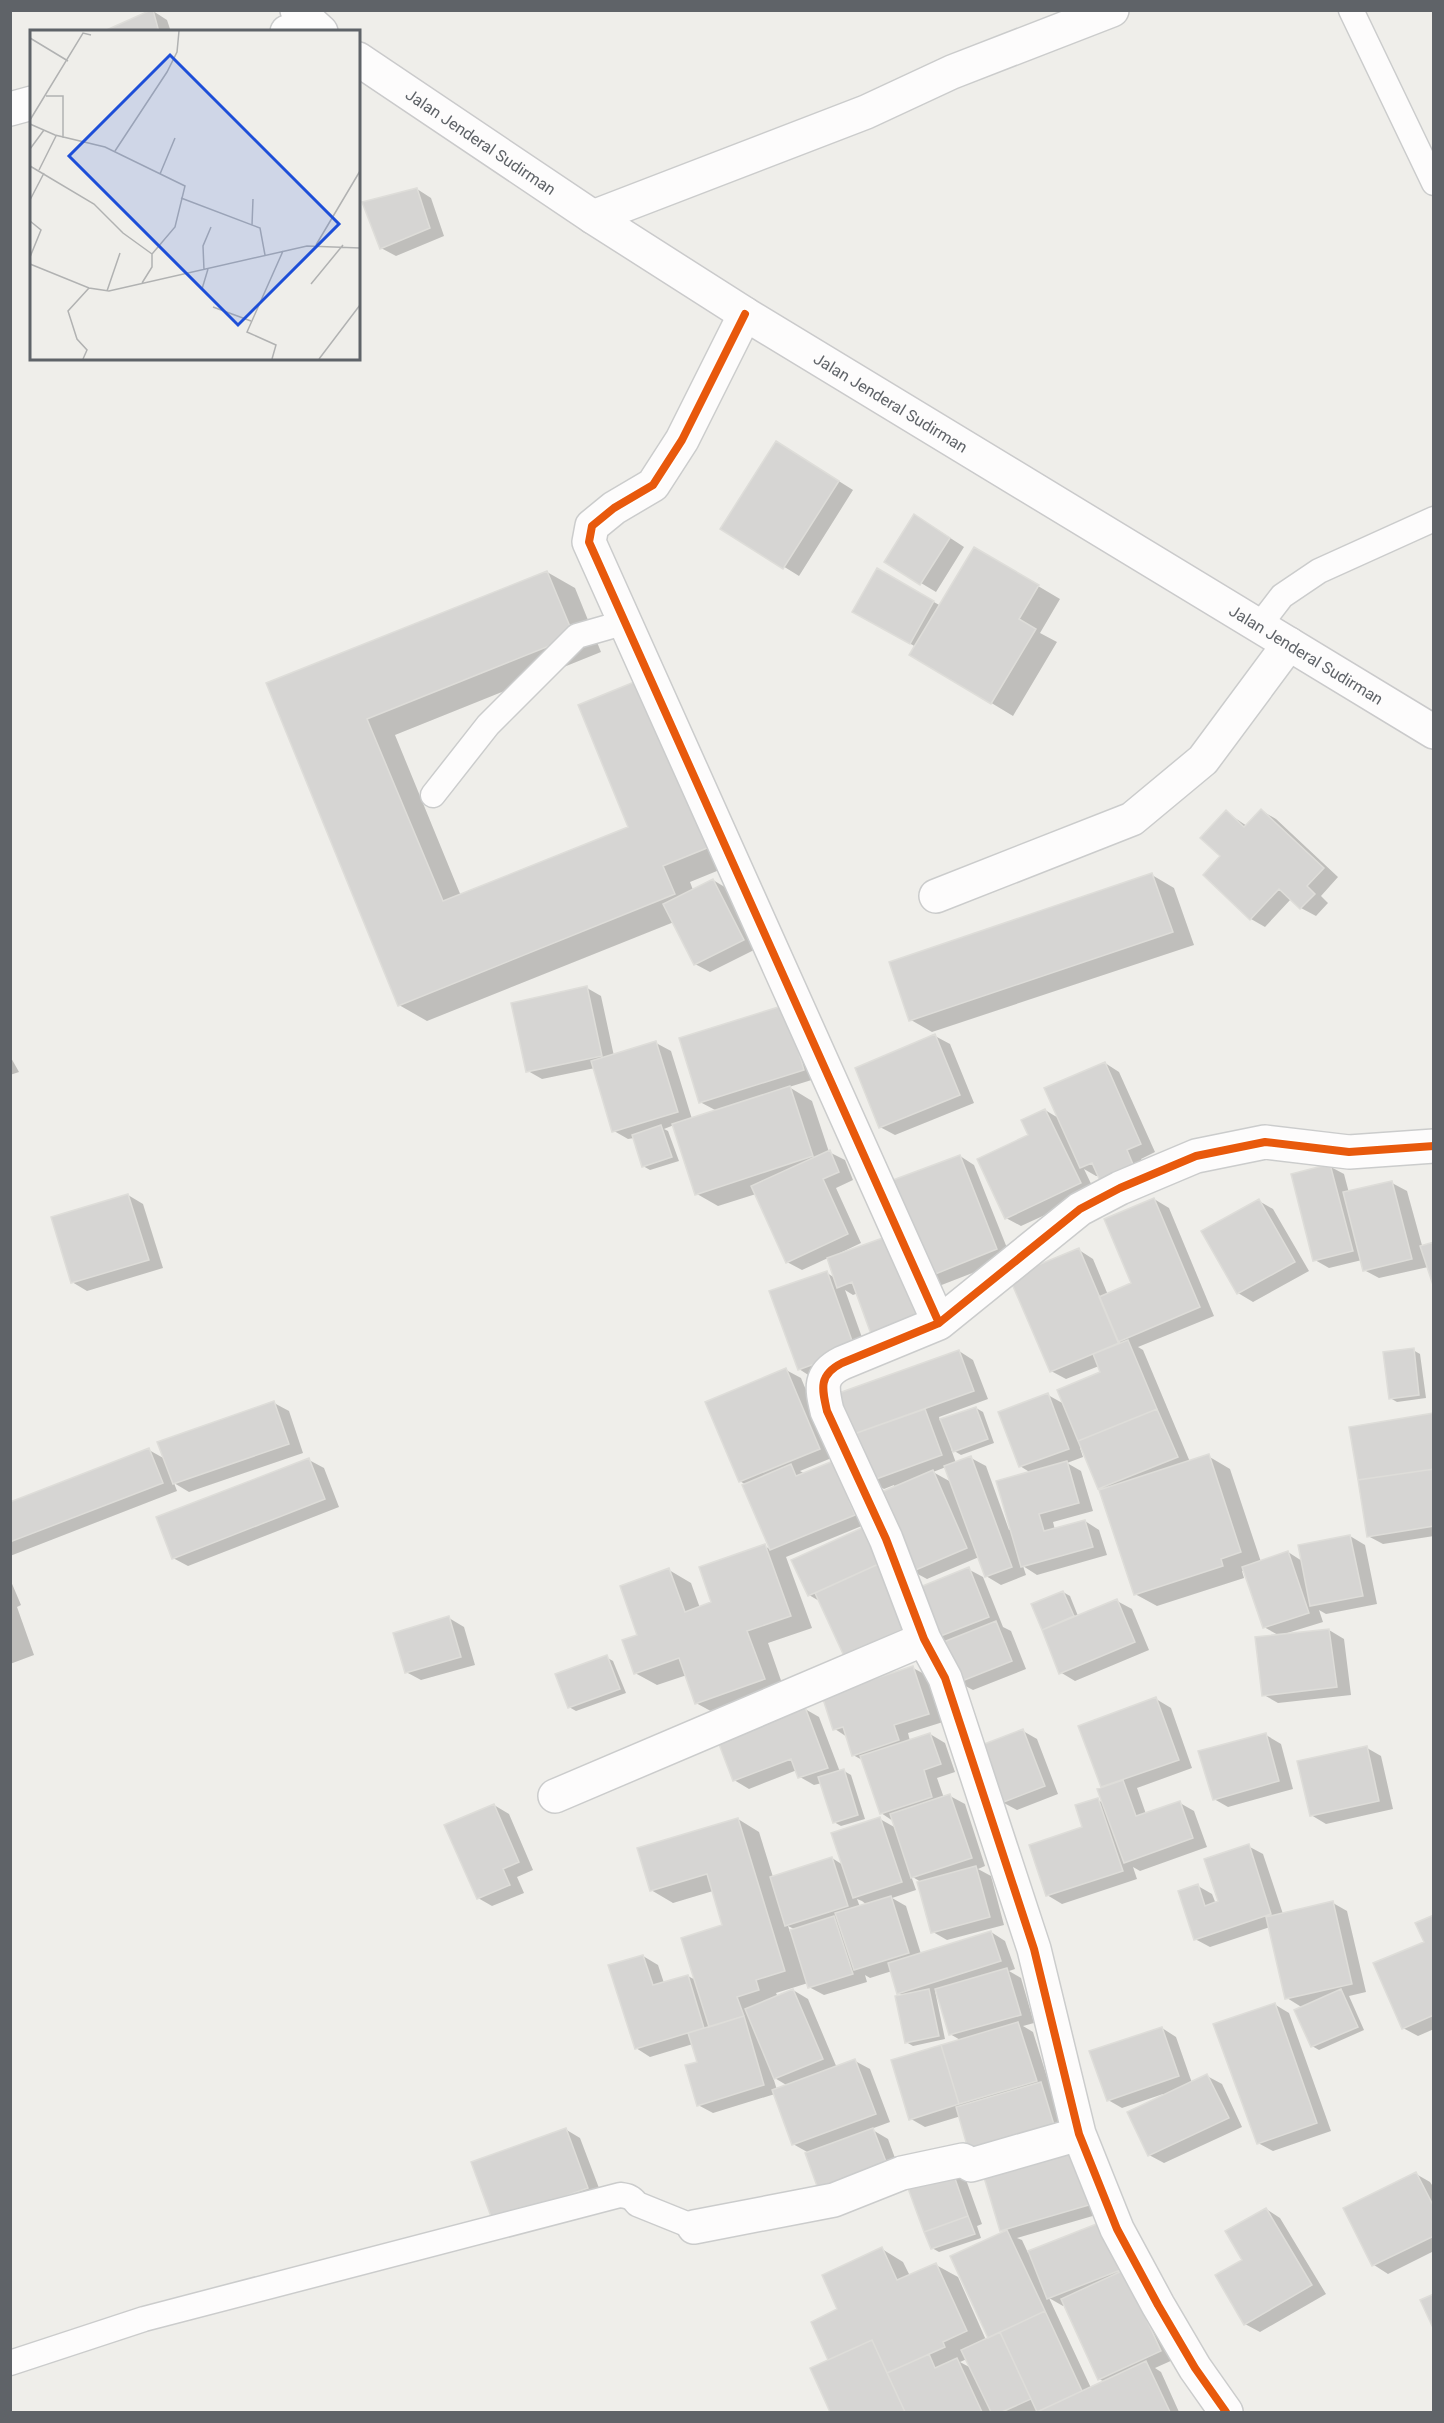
<svg xmlns="http://www.w3.org/2000/svg" width="1444" height="2423" font-family="Roboto,sans-serif">
	<rect width="100%" height="100%" fill="#efeeea"/>
	<path fill="#0003" fill-rule="evenodd" d="M153 11 167 20 171 32H106Z
		M417 189 431 198 444 236 396 256 381 248Z
		M791 451 853 490 799 576 722 528Z
		M929 524 964 547 936 592 886 562Z
		M975 549 1060 599 1040 633 1057 642 1013 716 912 655 916 647 854 611 877 570 941 606Z
		M547 572 575 588 601 652 395 735 461 896 630 827 580 705 739 862 690 882 693 890 713 880 728 889 758 948 710 972 695 964 674 922 427 1021 399 1005 268 684Z
		M1262 811 1276 819 1338 877 1321 896 1328 903 1316 916 1301 908 1291 899 1265 927 1251 919 1222 855 1226 812 1247 826Z
		M1152 875 1174 888 1194 945 932 1032 911 1020Z
		M587 988 601 996 614 1056 656 1043 671 1051 692 1119 717 1111 700 1102 784 1007 818 1078 789 1087 812 1101 829 1152 845 1160 853 1180 836 1188 861 1243 840 1253 858 1293 853 1295 845 1290 869 1357 813 1378 799 1369 827 1273 835 1278 828 1258 802 1270 787 1262 756 1194 718 1206 697 1194 674 1125 664 1129 668 1131 679 1161 650 1170 643 1166 634 1138 628 1139 614 1131 595 1068 542 1079 528 1071Z
		M935 1036 950 1044 974 1103 895 1135 880 1127Z
		M10 1056 19 1072 10 1075Z
		M1105 1063 1119 1072 1155 1152 1141 1159 1148 1177 1096 1176 1084 1169 1095 1192 1021 1226 1006 1218 1030 1136 1045 1110 1060 1119Z
		M960 1156 974 1165 1011 1258 939 1286 924 1278Z
		M1329 1166 1344 1174 1349 1193 1392 1183 1407 1191 1428 1267 1379 1278 1364 1270 1362 1260 1329 1268 1315 1260Z
		M128 1195 143 1204 163 1268 87 1291 72 1282Z
		M1154 1199 1169 1208 1214 1316 1138 1347 1143 1350 1190 1462 1208 1456 1230 1469 1261 1562 1288 1552 1302 1561 1350 1536 1365 1545 1377 1604 1326 1614 1319 1610 1323 1622 1284 1634 1329 1630 1344 1639 1351 1695 1278 1703 1264 1695 1280 1636 1264 1627 1245 1570 1242 1571 1244 1578 1157 1606 1135 1594 1103 1490 1100 1488 1082 1447 1080 1448 1083 1457 1067 1463 1081 1471 1093 1511 1053 1522 1055 1530 1085 1521 1099 1530 1107 1555 1037 1575 1023 1566 1026 1575 1001 1585 986 1576 979 1557 927 1579 912 1571 894 1485 884 1489 870 1481 838 1395 959 1351 973 1360 988 1399 939 1417 940 1421 976 1408 983 1412 994 1443 961 1455 951 1449 956 1463 971 1458 986 1466 1009 1530 1011 1529 1031 1473 1020 1466 1048 1395 1064 1404 1102 1373 1099 1366 1066 1379 1051 1371 1079 1250 1093 1259 1108 1295 1133 1284ZM946 1467 951 1482 933 1472Z
		M1259 1201 1273 1209 1309 1271 1253 1302 1238 1293Z
		M1413 1350 1420 1354 1426 1398 1397 1402 1390 1398Z
		M786 1370 801 1378 834 1457 800 1471 805 1474 833 1462 869 1523 786 1557 812 1628 768 1643 785 1692 718 1715 696 1703 687 1675 657 1685 635 1673 639 1635 669 1570 691 1583 700 1608 713 1603 765 1546 771 1550 744 1486 746 1485 740 1481Z
		M274 1403 289 1411 303 1453 189 1492 174 1483 177 1491 10 1556V1504L149 1450 165 1459Z
		M1434 1415V1536L1383 1544 1368 1536Z
		M309 1460 324 1468 339 1507 188 1566 173 1558Z
		M866 1528 907 1594 968 1569 983 1577 1003 1627 1011 1631 1026 1669 973 1690 958 1682 945 1648 860 1663 821 1602 809 1595Z
		M10 1579 21 1605 17 1607 34 1655 10 1664Z
		M1063 1592 1070 1596 1078 1616 1117 1601 1132 1609 1149 1650 1075 1681 1060 1672 1043 1629Z
		M449 1618 464 1627 475 1665 421 1680 406 1672Z
		M606 1657 613 1661 626 1693 576 1711 569 1707Z
		M913 1668 928 1676 943 1722 908 1733 910 1741 930 1734 945 1743 955 1772 937 1778 944 1798 950 1796 965 1804 985 1866 978 1869 991 1876 1004 1925 947 1940 933 1932 921 1882 911 1876 916 1890 892 1898 906 1906 921 1954 991 1932 1005 1941 1015 1969 1009 1971 1021 1978 1034 2023 1023 2026 1033 2032 1051 2090 1056 2093 1073 2152 1103 2213 1017 2238 1022 2240 1028 2253 1104 2223 1175 2359 1155 2368 1161 2372 1179 2412H1041L1038 2411 1034 2412H832L812 2369 830 2361 839 2310 882 2249 903 2262 910 2276 936 2265 958 2277 986 2340 989 2338 1006 2233 1001 2230 982 2167 961 2116 925 2127 911 2119 962 2041 950 2034 937 1991H935L945 2039 913 2046 906 2042 904 1996 899 1993 892 1971 870 1978 865 1975 867 1982 824 1995 809 1987 808 1983 776 1993 778 1997 793 1990 808 1999 837 2068 855 2061 870 2069 890 2122 871 2129 888 2139 903 2180 809 2153 793 2144 775 2094 713 2113 698 2105 699 2063 693 2044 650 2057 636 2048 643 1956 658 1965 664 1983 688 1976 697 1981 724 1926 713 1891 673 1903 651 1890 738 1819 759 1832 773 1877 832 1858 843 1865 880 1819 896 1828 893 1821 881 1813 864 1761 853 1755 847 1737 835 1729ZM857 1899 862 1901 867 1905 860 1907ZM788 1926 796 1930 790 1932ZM773 2077 788 2086 777 2090ZM1049 2298 1063 2306 1065 2305 1099 2379 1105 2382 1091 2388ZM967 2359 971 2368 960 2362Z
		M1156 1699 1171 1708 1192 1768 1137 1788 1146 1814 1180 1803 1194 1811 1207 1847 1140 1871 1133 1867 1137 1879 1062 1904 1047 1895 1098 1800 1103 1803V1789L1080 1727Z
		M805 1709 819 1717 840 1772 844 1771 851 1775 865 1819 841 1826 834 1822 822 1783 814 1785 800 1777 797 1770 749 1789 734 1780Z
		M1023 1731 1037 1739 1058 1794 1017 1810 1002 1802Z
		M1266 1735 1281 1744 1293 1789 1228 1807 1214 1799Z
		M1367 1748 1381 1756 1393 1809 1326 1824 1311 1815Z
		M494 1805 509 1814 533 1870 517 1877 524 1893 492 1906 478 1898Z
		M1248 1846 1263 1854 1283 1914 1333 1903 1347 1911 1366 1992 1349 1996 1364 2030 1319 2050 1312 2046 1303 2008 1287 1998 1270 1927 1210 1947 1195 1939 1198 1886 1212 1894 1216 1904 1220 1902Z
		M1434 1917V2029L1418 2036 1403 2028Z
		M1274 2004 1289 2013 1331 2131 1273 2151 1258 2143Z
		M1162 2028 1176 2037 1192 2083 1207 2076 1222 2084 1242 2127 1164 2163 1149 2155 1163 2094 1122 2108 1108 2100Z
		M565 2129 580 2138 602 2196 494 2221Z
		M950 2169 965 2177 982 2224 977 2226 981 2238 939 2252 932 2248Z
		M1416 2174 1430 2182 1434 2188V2251L1388 2274 1374 2265 1345 2208Z
		M1266 2209 1280 2218 1326 2294 1260 2332 1245 2324 1244 2260Z"/>
	<path fill="#d6d5d3" stroke="#deddd9" stroke-width="1.5" d="M151 10H153L159 32H102Z
		M417 188 430 228 380 249 362 202Z
		M776 441 839 481 783 569 720 529Z
		M914 514 950 538 920 585 884 562Z
		M974 547 1039 585 1019 619 1036 629 991 704 909 655Z
		M877 568 934 601 910 644 852 612Z
		M547 571 574 636 367 719 443 901 628 827 578 705 644 678 712 846 663 866 675 894 398 1006 266 683Z
		M1261 809 1324 868 1307 886 1315 894 1300 909 1279 889 1250 920 1203 875 1220 856 1200 838 1226 810 1244 827Z
		M1152 873 1173 932 909 1021 889 962Z
		M713 879 744 940 694 965 663 904Z
		M587 986 602 1056 526 1072 511 1003Z
		M785 1005 804 1070 699 1103 679 1038Z
		M935 1034 960 1095 879 1128 855 1068Z
		M656 1041 678 1112 612 1132 591 1061Z
		M1105 1062 1141 1144 1127 1150 1135 1169 1101 1183 1092 1163 1080 1168 1044 1088Z
		M790 1086 813 1156 695 1195 672 1124Z
		M1045 1109 1081 1183 1005 1219 977 1159 1028 1135 1021 1120Z
		M661 1125 672 1157 642 1167 632 1135Z
		M830 1150 839 1172 823 1179 848 1234 786 1263 751 1186Z
		M960 1155 997 1249 923 1279 885 1183Z
		M1330 1164 1353 1251 1313 1261 1291 1174Z
		M1392 1181 1412 1259 1363 1271 1343 1192Z
		M128 1194 149 1260 71 1283 51 1217Z
		M1154 1198 1200 1307 1118 1342 1099 1297 1131 1283 1104 1219Z
		M1259 1199 1295 1262 1237 1294 1201 1231Z
		M891 1235 921 1316 871 1334 852 1282 837 1288 827 1258Z
		M1434 1242V1288L1420 1246Z
		M1079 1248 1119 1343 1050 1372 1009 1277Z
		M827 1271 855 1349 798 1370 769 1291Z
		M1128 1340 1157 1409 1078 1441 1057 1390 1100 1372 1093 1354Z
		M1414 1348 1419 1395 1389 1399 1383 1352Z
		M959 1350 974 1391 851 1435 836 1394Z
		M786 1368 820 1449 739 1482 705 1402Z
		M1048 1393 1069 1449 1019 1467 998 1412Z
		M274 1401 289 1444 173 1484 157 1442Z
		M976 1407 988 1439 953 1452 940 1419Z
		M925 1409 942 1455 868 1482 851 1435Z
		M1157 1409 1178 1457 1098 1489 1078 1441Z
		M1434 1413V1469L1358 1480 1349 1427Z
		M149 1448 163 1483 10 1542V1502Z
		M1209 1454 1241 1552 1221 1559 1223 1566 1134 1595 1099 1490Z
		M971 1456 1012 1567 985 1577 944 1466Z
		M309 1458 325 1499 172 1559 156 1517Z
		M833 1461 855 1515 770 1550 742 1485 791 1464 796 1476Z
		M1067 1461 1079 1503 1039 1514 1044 1531 1085 1520 1093 1547 1021 1567 996 1481Z
		M1434 1469V1526L1367 1537 1358 1480Z
		M933 1470 967 1548 911 1572 877 1494Z
		M866 1526 883 1562 808 1596 791 1560Z
		M1350 1535 1363 1596 1310 1606 1298 1545Z
		M765 1544 791 1616 747 1631 765 1679 695 1704 679 1658 634 1674 622 1640 637 1635 620 1586 669 1568 685 1612 711 1602 699 1567Z
		M1288 1551 1309 1613 1263 1628 1242 1567Z
		M883 1562 912 1625 844 1656 815 1593Z
		M969 1567 989 1617 928 1641 908 1592Z
		M1063 1591 1074 1616 1042 1630 1031 1604Z
		M1117 1599 1135 1642 1059 1674 1042 1630Z
		M449 1616 461 1657 405 1673 393 1633Z
		M996 1621 1012 1661 957 1683 941 1643Z
		M1329 1629 1337 1687 1262 1696 1255 1637Z
		M607 1655 620 1689 568 1708 555 1674Z
		M913 1666 929 1714 894 1725 899 1740 852 1756 843 1727 833 1730 822 1696Z
		M1156 1697 1179 1760 1101 1787 1078 1726Z
		M805 1707 828 1768 798 1778 791 1759 733 1781 717 1739Z
		M1023 1729 1045 1786 1001 1803 979 1746Z
		M930 1733 941 1764 924 1770 932 1797 880 1814 860 1756Z
		M1266 1733 1279 1781 1213 1800 1198 1751Z
		M1367 1746 1379 1801 1310 1816 1297 1761Z
		M844 1769 858 1815 833 1823 818 1777Z
		M1123 1780 1136 1816 1180 1801 1193 1838 1124 1863 1097 1789Z
		M950 1794 972 1858 911 1878 890 1814Z
		M1098 1798 1123 1871 1046 1896 1029 1845 1082 1827 1075 1805Z
		M494 1804 519 1862 503 1869 510 1885 477 1899 444 1825Z
		M880 1817 902 1882 853 1898 831 1833Z
		M738 1818 785 1971 756 1980 759 1990 737 1997 744 2016 709 2027 681 1938 722 1925 707 1874 650 1891 637 1848Z
		M1249 1844 1271 1914 1194 1940 1178 1891 1198 1884 1205 1906 1218 1901 1204 1859Z
		M832 1857 848 1906 785 1926 770 1877Z
		M976 1866 990 1917 931 1933 917 1882Z
		M891 1896 909 1953 854 1970 835 1913Z
		M1333 1901 1352 1984 1285 1999 1266 1917Z
		M1434 1915V2015L1402 2029 1373 1963 1424 1942 1415 1923Z
		M834 1916 853 1974 808 1988 790 1930Z
		M991 1931 1001 1961 897 1994 888 1963Z
		M643 1955 653 1985 688 1975 704 2028 635 2049 608 1965Z
		M1007 1968 1021 2015 949 2035 935 1989Z
		M793 1989 823 2059 774 2079 745 2009Z
		M929 1989 939 2036 905 2043 895 1996Z
		M1341 1989 1358 2027 1311 2047 1294 2010Z
		M1275 2003 1317 2123 1257 2144 1213 2024Z
		M744 2016 764 2085 697 2106 685 2065 697 2062 688 2033Z
		M1018 2022 1037 2081 959 2104 941 2045Z
		M1162 2027 1179 2076 1107 2101 1089 2051Z
		M941 2045 959 2104 909 2120 891 2060Z
		M855 2059 876 2114 792 2145 772 2090Z
		M1207 2074 1229 2118 1148 2156 1127 2112Z
		M1041 2082 1058 2138 972 2163 956 2107Z
		M566 2128 588 2188 493 2222 471 2162Z
		M873 2128 890 2172 821 2197 805 2153Z
		M1073 2151 1089 2205 1000 2231 980 2164Z
		M951 2167 968 2216 924 2232 906 2183Z
		M1416 2172 1434 2207V2236L1372 2266 1343 2208Z
		M1266 2208 1312 2285 1244 2325 1215 2275 1242 2260 1225 2231Z
		M968 2216 975 2234 931 2249 924 2232Z
		M1104 2221 1123 2269 1047 2299 1028 2251Z
		M1007 2230 1045 2311 988 2338 950 2256Z
		M882 2247 897 2280 936 2263 967 2331 943 2342 945 2347 887 2373 872 2340 828 2360 811 2322 837 2309 822 2275Z
		M1124 2270 1161 2351 1098 2380 1061 2299Z
		M1434 2294V2330L1420 2300Z
		M1045 2311 1082 2391 1037 2412 1000 2332Z
		M1000 2332 1031 2399 1002 2412H991L961 2350Z
		M872 2340 905 2412H830L810 2368Z
		M929 2354 935 2368 957 2358 982 2412H905L887 2373Z
		M1146 2361 1170 2412H1039V2411Z"/>
	<g fill="none" stroke-linecap="round" stroke-linejoin="round">
		<g stroke="#cbcccc" stroke-width="27">
			<path id="service" d="M1351 10 1434 183
				M1259 626 1282 596 1319 571 1434 519
				M433 795 488 725 577 636 626 622
				M10 2363 144 2319 620 2195C628 2196 632 2197 637 2204L694 2227"/>
		</g>
		<g stroke="#cbcccc" stroke-width="36">
			<path id="minor" d="M287 32 312 25
				M10 109 32 103
				M593 217 866 112 952 72 1112 10
				M745 314 682 440 653 485 614 508 592 526 589 542 939 1323
				M936 896 1132 819 1203 760 1289 644
				M555 1796 924 1639
				M694 2227 834 2200 902 2173 963 2160 971 2165 1079 2134
				M1226 2412 1195 2368 1158 2305 1117 2229 1079 2134 1034 1949 945 1678 924 1639 886 1539 827 1411C822 1389 818 1375 842 1363L939 1323 1080 1209 1120 1188 1196 1156 1265 1142 1349 1152 1434 1146"/>
		</g>
		<g stroke="#cacacb" stroke-width="36">
			<g id="secondary">
				<path d="M297 10 321 32"/>
				<path id="s1" d="M358 59 593 217 745 314 1434 732"/>
			</g>
		</g>
		<use href="#service" stroke="#fdfcfc" stroke-width="24"/>
		<use href="#minor" stroke="#fdfcfc" stroke-width="33"/>
		<use href="#secondary" stroke="#fdfcfc" stroke-width="33"/>
		<g stroke="#fff" stroke-width="11">
			<path id="cycleway" d="M745 314 682 440 653 485 614 508 592 526 589 542 939 1323
				M1226 2412 1195 2368 1158 2305 1117 2229 1079 2134 1034 1949 945 1678 924 1639 886 1539 827 1411C822 1389 818 1375 842 1363L939 1323 1080 1209 1120 1188 1196 1156 1265 1142 1349 1152 1434 1146"/>
		</g>
		<use href="#cycleway" stroke="#e8590c" stroke-width="8"/>
	</g>
	<g text-anchor="middle" stroke-width="4.5" stroke-linejoin="round" paint-order="stroke">
		<g font-size="16" fill="#5f6368" stroke="#fff">
			<text dy="6" stroke="none"><textPath href="#s1" startOffset="148">Jalan Jenderal Sudirman</textPath></text>
			<text dy="6" stroke="none"><textPath href="#s1" startOffset="634">Jalan Jenderal Sudirman</textPath></text>
			<text dy="6" stroke="none"><textPath href="#s1" startOffset="1120">Jalan Jenderal Sudirman</textPath></text>
		</g>
	</g>
	<g transform="translate(30 30)">
		<rect width="330" height="330" fill="#efeeea"/>
		<path fill="none" stroke="#b1b2b2" stroke-width="1.5" d="M0 8 38 31M16 66H33V108M0 90 53 3 61 5M0 94 25 105 75 117 155 156 145 197 122 224V237L112 253M0 119 14 100M85 121 137 42 147 22 149 1M0 136 64 174 93 203 122 224M9 140 26 106M130 144 145 108M151 168 230 198 235 225M0 170 14 143M0 191 11 200 0 227M222 195 223 169M286 215 330 141M0 234 59 258 79 261 277 216 330 218M174 240 173 216 181 197M281 254 313 215M172 259 178 239M77 261 90 223M183 277 221 291M53 329 57 320 47 309 38 281 59 258M242 329 246 315 217 302 253 221M289 329 330 275"/>
		<path fill="#1d4ed8" fill-opacity="0.15" stroke="#1d4ed8" stroke-width="3" d="M140 25 309 194 208 295 39 126Z"/>
		<rect width="330" height="330" fill="none" stroke="#5f6368" stroke-width="3"/>
	</g>
	<rect width="1444" height="2423" fill="none" stroke="#5f6368" stroke-width="24"/>
</svg>
